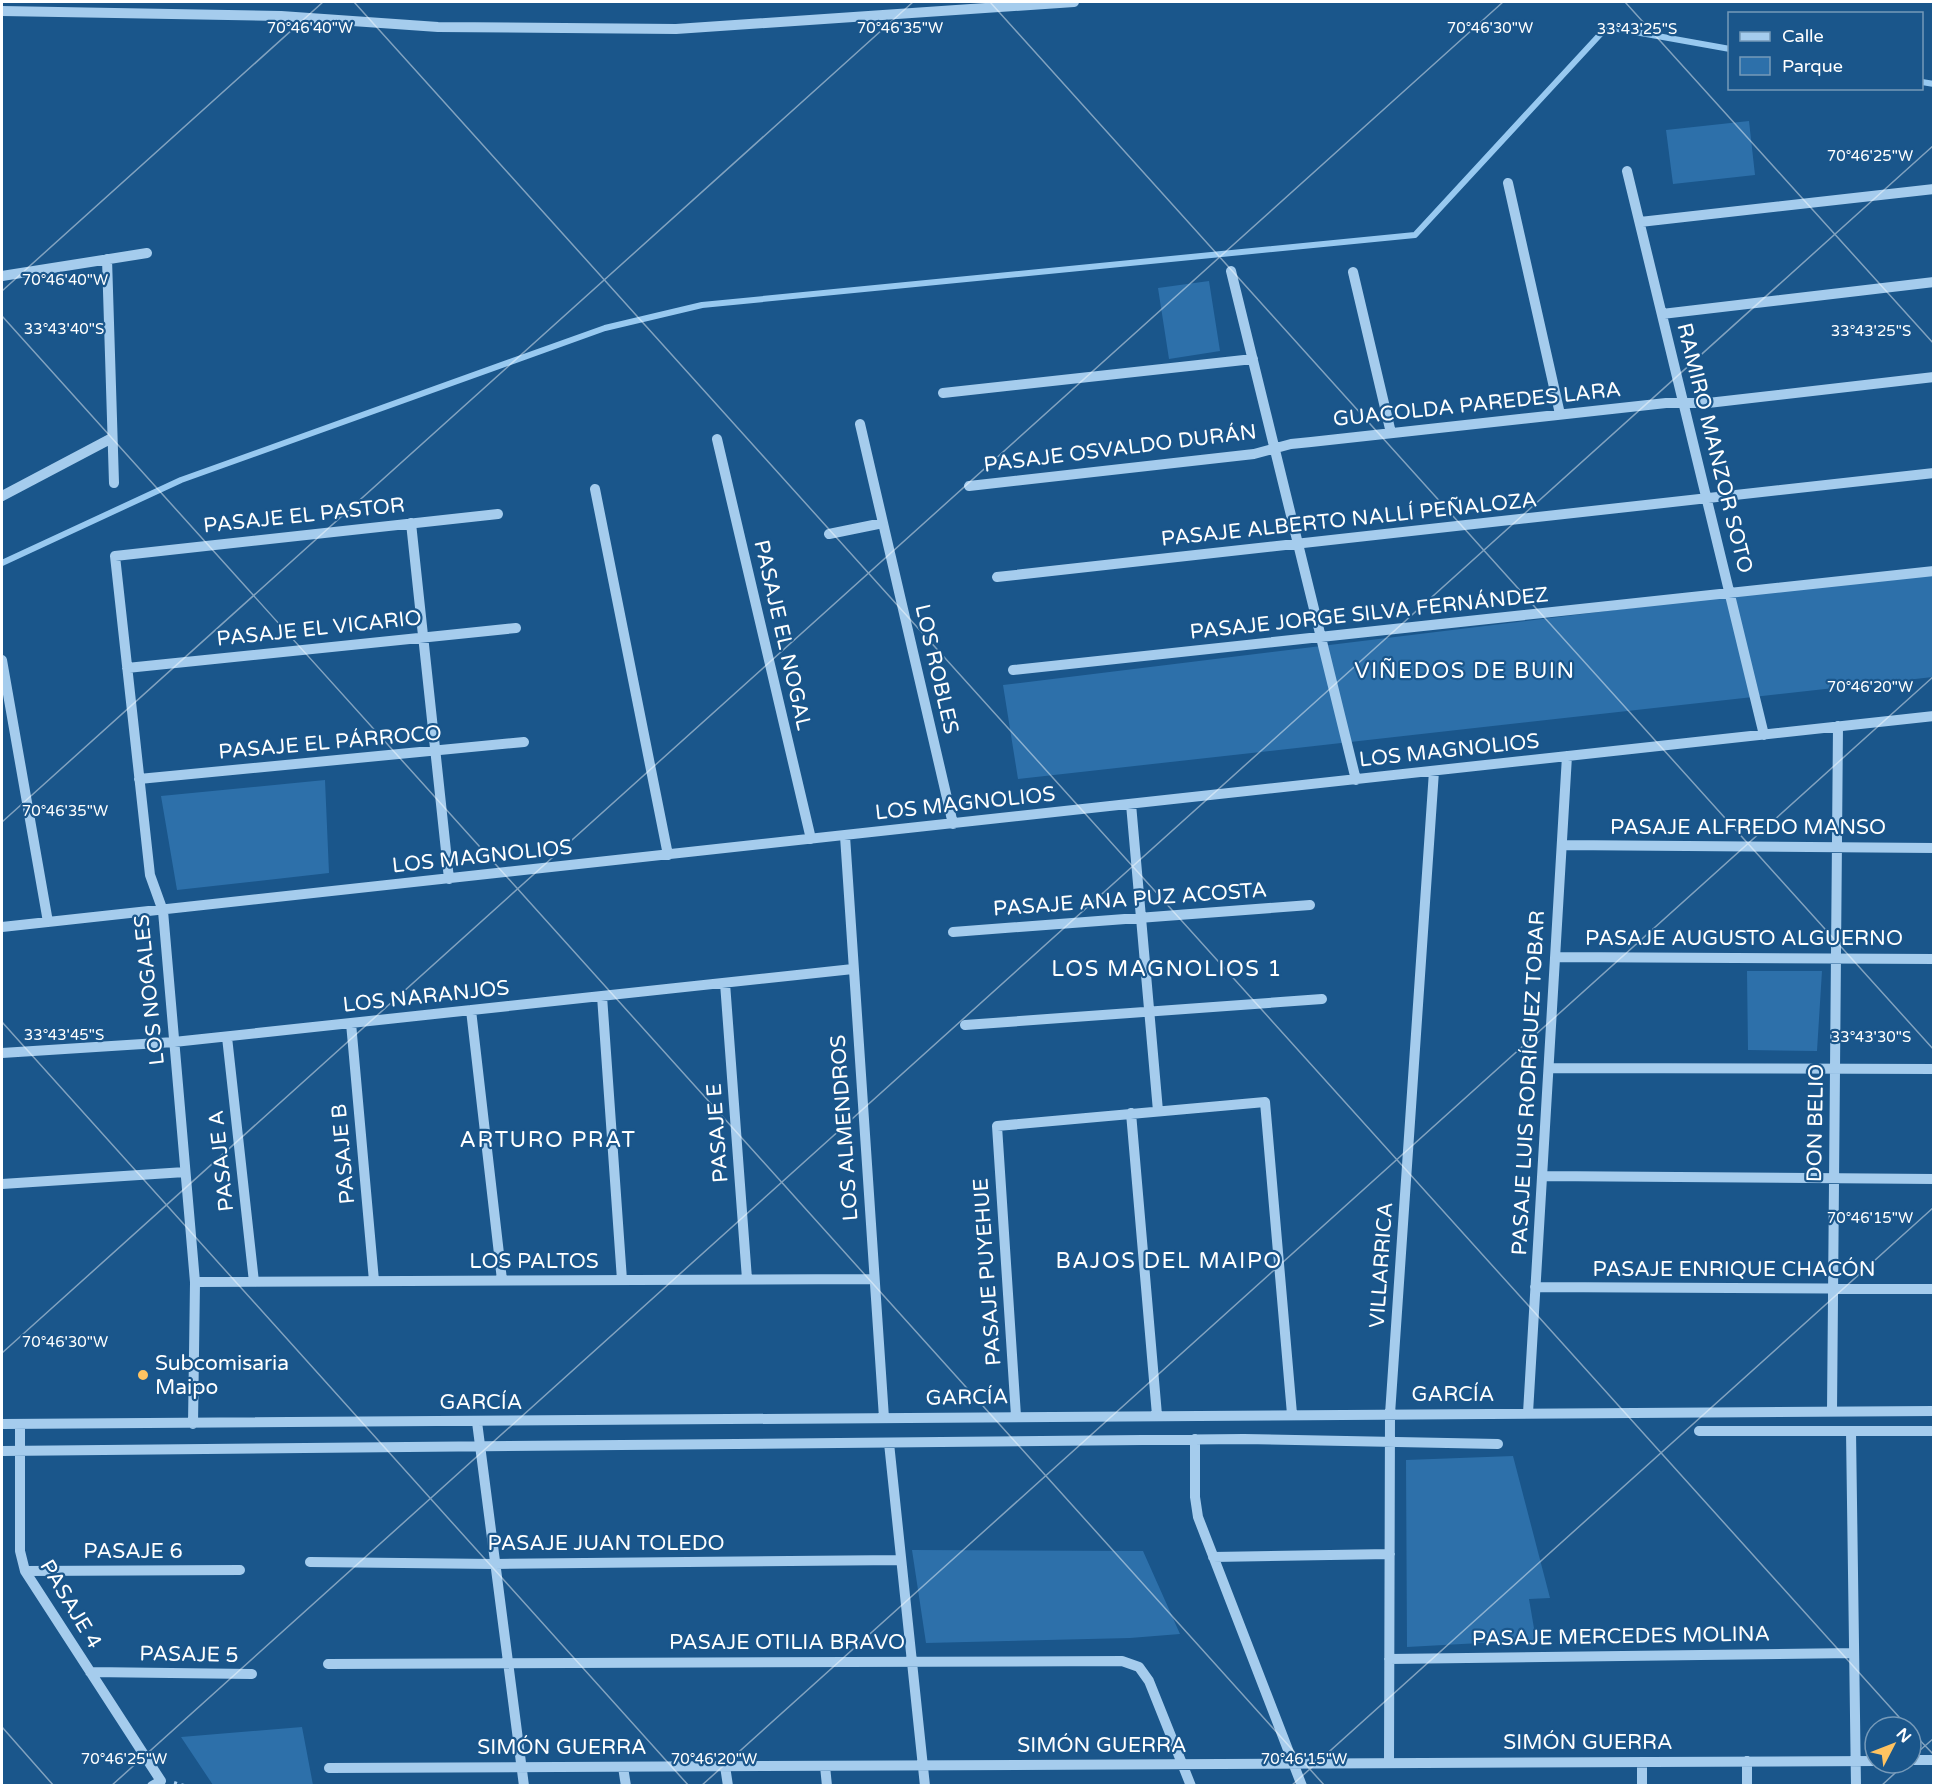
<svg xmlns="http://www.w3.org/2000/svg" width="1935" height="1787" font-family="'Varela Round',sans-serif">
	<rect width="100%" height="100%" fill="#1a568b"/>
	<path fill="#2d70aa" d="M1749 121 1755 175 1673 184 1666 130Z
		M1209 281 1220 351 1169 359 1158 288Z
		M1933 571V677L1018 779 1003 685Z
		M325 780 329 873 177 890 161 796Z
		M1747 971H1822L1817 1051 1748 1050Z
		M1513 1456 1550 1598 1529 1599 1536 1640 1407 1647 1406 1460Z
		M912 1550 1143 1551 1180 1634 1130 1638 926 1643Z
		M302 1727 313 1785H213L181 1737Z"/>
	<g fill="none" stroke-linecap="round" stroke-linejoin="round">
		<path stroke="#98c9f0" stroke-width="6" d="M1922 82 1934 84
			M2 563 181 480 605 328 702 305 1415 235 1607 27 1730 49"/>
		<path stroke="#a5cced" stroke-width="4" stroke-dasharray="3 4.5" stroke-linecap="butt" d="M174 1783 184 1786"/>
		<path stroke="#a5cced" stroke-width="10" d="M2 11 281 16 438 27 676 29 1074 2
			M1627 171 1764 735
			M1508 183 1560 414
			M1640 222 1934 189
			M107 259 114 483
			M1231 271 1356 780
			M1353 272 1391 433
			M2 276 147 253
			M1662 314 1934 282
			M943 393 1253 359
			M860 424 953 824
			M717 439 811 839
			M969 486 1254 454 1291 444 1311 442 1666 403H1708L1934 377
			M595 489 668 855
			M2 496 112 438
			M411 523 449 879
			M829 534 883 523
			M997 577 1934 473
			M2 660 48 922
			M127 668 516 628
			M1013 670 1934 571
			M139 779 524 742
			M1131 804 1158 1111
			M845 836 884 1418
			M1562 845 1934 848
			M2 927 1934 716
			M953 932 1310 905
			M1555 957 1934 959
			M725 983 747 1279
			M602 996 622 1280
			M471 1010 502 1280
			M351 1023 374 1281
			M965 1025 1322 999
			M227 1037 254 1282
			M2 1053 174 1042 853 969
			M1549 1068 1934 1069
			M1131 1113 1157 1415
			M1542 1176 1934 1179
			M2 1184 185 1172
			M195 1282 874 1279
			M1535 1287 1934 1289
			M1832 1412 1838 726
			M1528 1413 1567 756
			M1016 1416 997 1126 1265 1102 1292 1414
			M477 1422 524 1786
			M2 1424 1934 1411
			M20 1424V1551L25 1571 161 1781 152 1786
			M193 1424 195 1282 163 911 150 875 115 556 498 514
			M1699 1431H1934
			M1851 1431 1856 1786
			M1195 1439V1497L1198 1517 1302 1786
			M889 1443 925 1786
			M2 1451 1244 1439 1498 1444
			M1213 1557 1390 1554
			M310 1562 495 1564 901 1560
			M25 1571 240 1570
			M1389 1659 1854 1653
			M328 1664 1122 1661 1139 1667 1149 1681 1191 1786
			M90 1672 252 1674
			M1911 1760H1934
			M1747 1761V1786
			M1642 1762V1786
			M1389 1763 1390 1414 1434 771
			M725 1766 728 1786
			M825 1766 827 1786
			M623 1767 626 1786
			M329 1768 1875 1761"/>
	</g>
	<path fill="none" stroke="#fff" stroke-width="1.5" stroke-opacity="0.45" d="M354 2 1908 1727M990 2 1934 1050M1625 2 1934 344M2 291 323 2M2 316 1325 1786M2 822 913 2M2 1022 689 1786M2 1353 1503 2M2 1727 54 1786M1911 1731 1934 1755M1911 1758 1934 1738M111 1786 1934 145M701 1786 1934 676M1291 1786 1934 1207M1881 1786 1906 1763"/>
	<circle fill="#ffc361" stroke="#1a568b" stroke-width="2" cx="143" cy="1375" r="6"/>
	<g text-anchor="middle" stroke-width="4.5" stroke-linejoin="round" paint-order="stroke">
		<g font-size="21" fill="#fff" stroke="#1a568b">
			<text transform="translate(1477 404) rotate(-6)" y="7">GUACOLDA PAREDES LARA</text>
			<text transform="translate(1120 448) rotate(-7)" y="7">PASAJE OSVALDO DURÁN</text>
			<text transform="translate(1715 448) rotate(76)" y="7">RAMIRO MANZOR SOTO</text>
			<text transform="translate(304 515) rotate(-6)" y="7">PASAJE EL PASTOR</text>
			<text transform="translate(1349 519) rotate(-6)" y="7">PASAJE ALBERTO NALLÍ PEÑALOZA</text>
			<text transform="translate(1369 613) rotate(-6)" y="7">PASAJE JORGE SILVA FERNÁNDEZ</text>
			<text transform="translate(319 628) rotate(-6)" y="7">PASAJE EL VICARIO</text>
			<text transform="translate(783 635) rotate(77)" y="7">PASAJE EL NOGAL</text>
			<text transform="translate(937 669) rotate(77)" y="7">LOS ROBLES</text>
			<text transform="translate(330 742) rotate(-5)" y="7">PASAJE EL PÁRROCO</text>
			<text transform="translate(1449 750) rotate(-6)" y="7">LOS MAGNOLIOS</text>
			<text transform="translate(965 803) rotate(-6)" y="7">LOS MAGNOLIOS</text>
			<text x="1748" y="834">PASAJE ALFREDO MANSO</text>
			<text transform="translate(482 856) rotate(-6)" y="7">LOS MAGNOLIOS</text>
			<text transform="translate(1130 899) rotate(-4)" y="7">PASAJE ANA PUZ ACOSTA</text>
			<text x="1744" y="945">PASAJE AUGUSTO ALGUERNO</text>
			<text transform="translate(149 990) rotate(-96)" y="7">LOS NOGALES</text>
			<text transform="translate(426 996) rotate(-6)" y="7">LOS NARANJOS</text>
			<text transform="translate(1528 1083) rotate(-87)" y="7">PASAJE LUIS RODRÍGUEZ TOBAR</text>
			<text transform="translate(1815 1123) rotate(-89)" y="7">DON BELIO</text>
			<text transform="translate(844 1128) rotate(-94)" y="7">LOS ALMENDROS</text>
			<text transform="translate(717 1133) rotate(-94)" y="7">PASAJE E</text>
			<text transform="translate(343 1154) rotate(-95)" y="7">PASAJE B</text>
			<text transform="translate(221 1161) rotate(-96)" y="7">PASAJE A</text>
			<text x="534" y="1268">LOS PALTOS</text>
			<text transform="translate(1381 1265) rotate(-86)" y="7">VILLARRICA</text>
			<text x="1734" y="1276">PASAJE ENRIQUE CHACÓN</text>
			<text transform="translate(987 1272) rotate(-94)" y="7">PASAJE PUYEHUE</text>
			<text x="1453" y="1401">GARCÍA</text>
			<text transform="translate(967 1397) rotate(-1)" y="7">GARCÍA</text>
			<text x="481" y="1409">GARCÍA</text>
			<text x="606" y="1550">PASAJE JUAN TOLEDO</text>
			<text x="133" y="1558">PASAJE 6</text>
			<text transform="translate(71 1604) rotate(59)" y="7">PASAJE 4</text>
			<text transform="translate(1621 1636) rotate(-1)" y="7">PASAJE MERCEDES MOLINA</text>
			<text x="787" y="1649">PASAJE OTILIA BRAVO</text>
			<text transform="translate(189 1654) rotate(1)" y="7">PASAJE 5</text>
			<text x="1588" y="1749">SIMÓN GUERRA</text>
			<text x="1102" y="1752">SIMÓN GUERRA</text>
			<text x="562" y="1754">SIMÓN GUERRA</text>
		</g>
		<g font-size="21" fill="#fff" stroke="#1a568b" text-anchor="start">
			<text x="155" y="1370">Subcomisaria<tspan x="155" dy="24">Maipo</tspan></text>
		</g>
		<g font-size="22" letter-spacing="1.5" fill="#fff" stroke="#1a568b">
			<text x="1465" y="678">VIÑEDOS DE BUIN</text>
			<text x="1167" y="976">LOS MAGNOLIOS 1</text>
			<text x="548" y="1147">ARTURO PRAT</text>
			<text x="1169" y="1268">BAJOS DEL MAIPO</text>
		</g>
	</g>
	<g font-size="15" text-anchor="middle" fill="#fff" stroke="#1a568b" stroke-width="4.5" stroke-linejoin="round" paint-order="stroke">
		<text x="310" y="33">70°46'40"W</text>
		<text x="900" y="33">70°46'35"W</text>
		<text x="1490" y="33">70°46'30"W</text>
		<text x="1637" y="34">33°43'25"S</text>
		<text x="1870" y="161">70°46'25"W</text>
		<text x="65" y="285">70°46'40"W</text>
		<text x="64" y="334">33°43'40"S</text>
		<text x="1871" y="336">33°43'25"S</text>
		<text x="1870" y="692">70°46'20"W</text>
		<text x="65" y="816">70°46'35"W</text>
		<text x="64" y="1040">33°43'45"S</text>
		<text x="1871" y="1042">33°43'30"S</text>
		<text x="1870" y="1223">70°46'15"W</text>
		<text x="65" y="1347">70°46'30"W</text>
		<text x="124" y="1764">70°46'25"W</text>
		<text x="714" y="1764">70°46'20"W</text>
		<text x="1304" y="1764">70°46'15"W</text>
	</g>
	<rect width="1935" height="1787" fill="none" stroke="#ffffff" stroke-width="6"/>
	<rect x="1728" y="12" width="195" height="78" fill="#1a568b" stroke="#769ab9" stroke-width="1.5"/>
	<rect x="1740" y="32" width="30" height="9" fill="#a5cced" stroke="#769ab9" stroke-width="1.5"/>
	<text x="1782" y="42" font-size="18" fill="#ffffff">Calle</text>
	<rect x="1740" y="57" width="30" height="18" fill="#2d70aa" stroke="#769ab9" stroke-width="1.5"/>
	<text x="1782" y="72" font-size="18" fill="#ffffff">Parque</text>
	<g transform="translate(1893 1745) rotate(48)"><circle r="28" fill="#1a568b" stroke="#769ab9" stroke-width="1.5"/>
	<path d="M0-4.5L10 22L0 15L-10 22Z" fill="#ffc361"/>
	<text y="-9" font-size="16" font-weight="bold" text-anchor="middle" fill="#ffffff">N</text>
	</g>
</svg>
